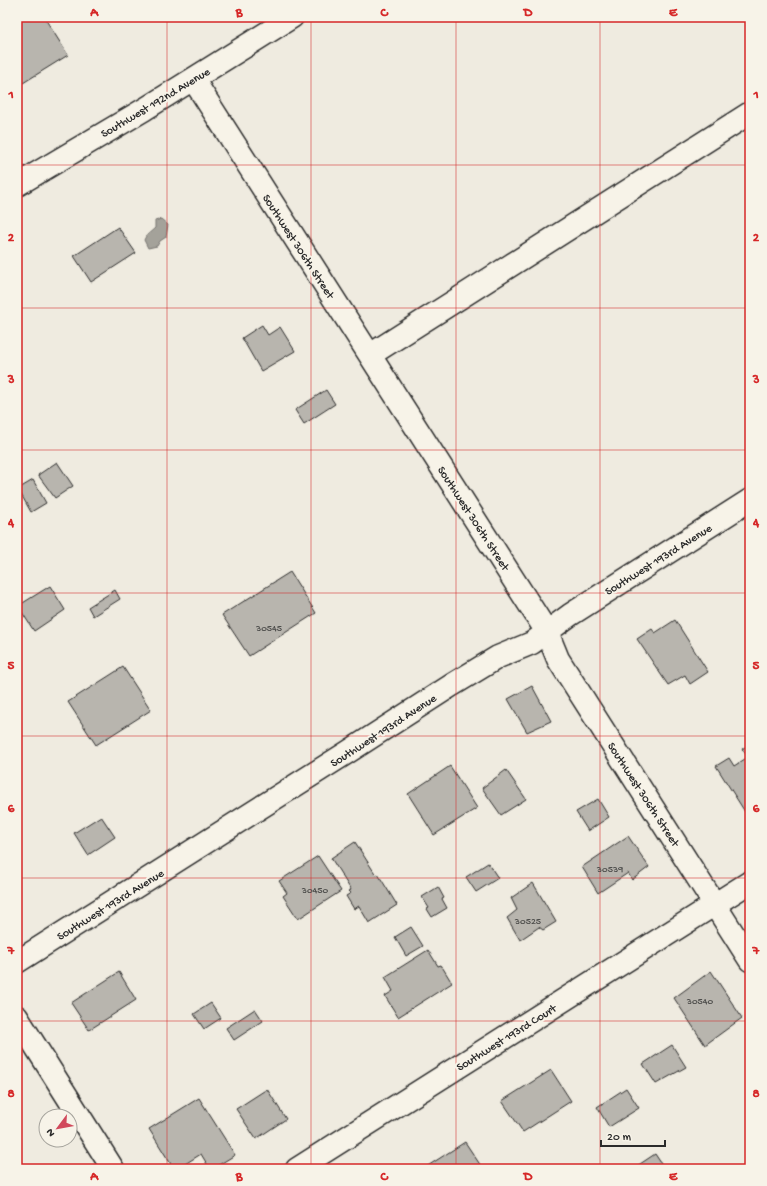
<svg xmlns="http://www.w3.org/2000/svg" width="767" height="1186" font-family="'Gochi Hand',sans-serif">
	<rect width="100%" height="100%" fill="#efebe0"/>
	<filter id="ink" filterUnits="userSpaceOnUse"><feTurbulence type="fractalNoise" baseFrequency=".025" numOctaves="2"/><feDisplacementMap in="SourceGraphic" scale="8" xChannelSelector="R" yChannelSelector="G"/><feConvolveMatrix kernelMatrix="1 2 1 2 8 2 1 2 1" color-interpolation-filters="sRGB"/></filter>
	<g filter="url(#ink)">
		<path fill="#a4a29a" stroke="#74726e" d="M161 219 168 225 166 237 160 241 157 246 148 248 144 240 146 236 155 228V221Z"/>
		<path fill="#b8b5ae" stroke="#2b2b2b" d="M17 17H44L68 55 23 83 17 74Z
			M118 227 136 253 91 282 74 256Z
			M262 325 268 335 280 327 295 351 261 371 242 338Z
			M326 390 335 404 304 424 295 410Z
			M57 462 73 486 55 498 38 475Z
			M33 480 46 503 31 512 18 489Z
			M290 572 316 613 249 656 222 615Z
			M50 586 65 610 34 631 18 606Z
			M115 590 120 599 93 616 88 607Z
			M675 620 708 672 690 684 685 675 668 685 637 639 652 629 655 633Z
			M123 667 151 710 96 745 68 702Z
			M532 686 551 721 527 732 508 699Z
			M750 744V813L747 815 716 766 729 758 734 766 748 757 742 749Z
			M450 766 477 808 434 835 408 794Z
			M506 770 526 799 501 815 482 788Z
			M598 799 609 817 588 831 576 812Z
			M101 816 115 837 88 855 74 833Z
			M628 836 649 867 632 880 628 873 598 893 582 867Z
			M355 842 376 875 378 874 397 905 369 923 359 906 354 909 346 896 351 893 349 891 351 890 331 858Z
			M318 856 341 891 298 919 283 896 287 893 279 881Z
			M488 863 498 878 476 892 466 877Z
			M533 883 556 922 543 930 539 927 520 940 507 918 517 910 511 898Z
			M438 887 444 898 442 899 447 908 432 917 427 909 429 908 422 897Z
			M411 927 423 946 406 956 395 937Z
			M428 950 438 966 441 965 452 983 398 1017 385 996 393 991 385 977Z
			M711 971 742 1018 705 1045 674 998Z
			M119 972 136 1000 89 1030 71 1003Z
			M211 1003 221 1018 204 1029 194 1014Z
			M255 1009 263 1021 234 1040 226 1028Z
			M672 1045 686 1067 656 1084 643 1064Z
			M551 1070 571 1101 523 1132 502 1101Z
			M626 1088 639 1108 609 1127 597 1107Z
			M267 1089 286 1119 256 1139 236 1109Z
			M199 1098 235 1155 212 1169H210L201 1154 177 1169H174L149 1129Z
			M465 1142 483 1169H423Z
			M655 1154 665 1169H635L634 1168Z"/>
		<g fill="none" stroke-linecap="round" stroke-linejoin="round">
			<g stroke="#2b2b2b" stroke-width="25">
				<path id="minor" d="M193 79 547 632 558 659 750 960
					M17 185 145 109 292 17
					M370 355 750 113
					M17 962 348 752 452 685 498 657 532 643 570 615 750 500
					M297 1169 750 882"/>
			</g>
			<g stroke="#2b2b2b" stroke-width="25">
				<path id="tertiary" d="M17 1017 113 1169"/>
			</g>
			<use href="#minor" stroke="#f7f3e8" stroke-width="22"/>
			<use href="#tertiary" stroke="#f7f3e8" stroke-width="22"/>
		</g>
	</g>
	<path fill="none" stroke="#d62828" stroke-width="1" stroke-opacity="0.55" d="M167 17V1169M311 17V1169M456 17V1169M600 17V1169M17 165H750M17 308H750M17 450H750M17 593H750M17 736H750M17 878H750M17 1021H750"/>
	<g text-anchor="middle" stroke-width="4" stroke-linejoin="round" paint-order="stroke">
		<g font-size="10" fill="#4e4e4c">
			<text x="269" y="631">30545</text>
			<text x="610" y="872">30539</text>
			<text x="315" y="893">30450</text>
			<text x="528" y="924">30525</text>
			<text x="700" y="1004">30540</text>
		</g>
		<g font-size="12" fill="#2b2b2b" stroke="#f7f3e8">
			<text transform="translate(155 102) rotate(-31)" y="4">Southwest 192nd Avenue</text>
			<text transform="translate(299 246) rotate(57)" y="4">Southwest 306th Street</text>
			<text transform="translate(474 518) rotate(57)" y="4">Southwest 306th Street</text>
			<text transform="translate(658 559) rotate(-32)" y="4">Southwest 193rd Avenue</text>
			<text transform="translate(383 730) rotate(-33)" y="4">Southwest 193rd Avenue</text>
			<text transform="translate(644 794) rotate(57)" y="4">Southwest 306th Street</text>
			<text transform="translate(110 904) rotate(-32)" y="4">Southwest 193rd Avenue</text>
			<text transform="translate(506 1037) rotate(-32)" y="4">Southwest 193rd Court</text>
		</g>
	</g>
	<rect width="767" height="1186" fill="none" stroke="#f7f3e8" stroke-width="44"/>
	<g transform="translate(58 1128) rotate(238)"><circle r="19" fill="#f7f3e8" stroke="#a5a39c"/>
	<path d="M0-3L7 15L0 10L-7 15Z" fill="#d1495b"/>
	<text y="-6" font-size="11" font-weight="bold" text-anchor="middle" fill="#2b2b2b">N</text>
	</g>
	<path d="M601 1140v6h64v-6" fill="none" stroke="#2b2b2b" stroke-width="2"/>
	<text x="607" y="1140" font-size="12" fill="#2b2b2b" stroke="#f7f3e8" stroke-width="3" paint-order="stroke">20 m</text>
	<rect x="22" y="22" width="723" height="1142" fill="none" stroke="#d62828" stroke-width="1.5"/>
	<g font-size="13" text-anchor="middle" font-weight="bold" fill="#d62828">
		<text x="94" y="16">A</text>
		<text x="239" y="16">B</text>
		<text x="384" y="16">C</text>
		<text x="528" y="16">D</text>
		<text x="673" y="16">E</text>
		<text x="11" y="98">1</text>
		<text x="756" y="98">1</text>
		<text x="11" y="241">2</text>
		<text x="756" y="241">2</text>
		<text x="11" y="383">3</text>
		<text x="756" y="383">3</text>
		<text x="11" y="526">4</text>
		<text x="756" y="526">4</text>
		<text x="11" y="669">5</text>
		<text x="756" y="669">5</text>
		<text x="11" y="812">6</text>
		<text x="756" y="812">6</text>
		<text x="11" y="954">7</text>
		<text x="756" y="954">7</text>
		<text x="11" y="1097">8</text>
		<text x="756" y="1097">8</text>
		<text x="94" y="1180">A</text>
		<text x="239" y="1180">B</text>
		<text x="384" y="1180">C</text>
		<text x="528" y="1180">D</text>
		<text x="673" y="1180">E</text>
	</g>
</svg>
